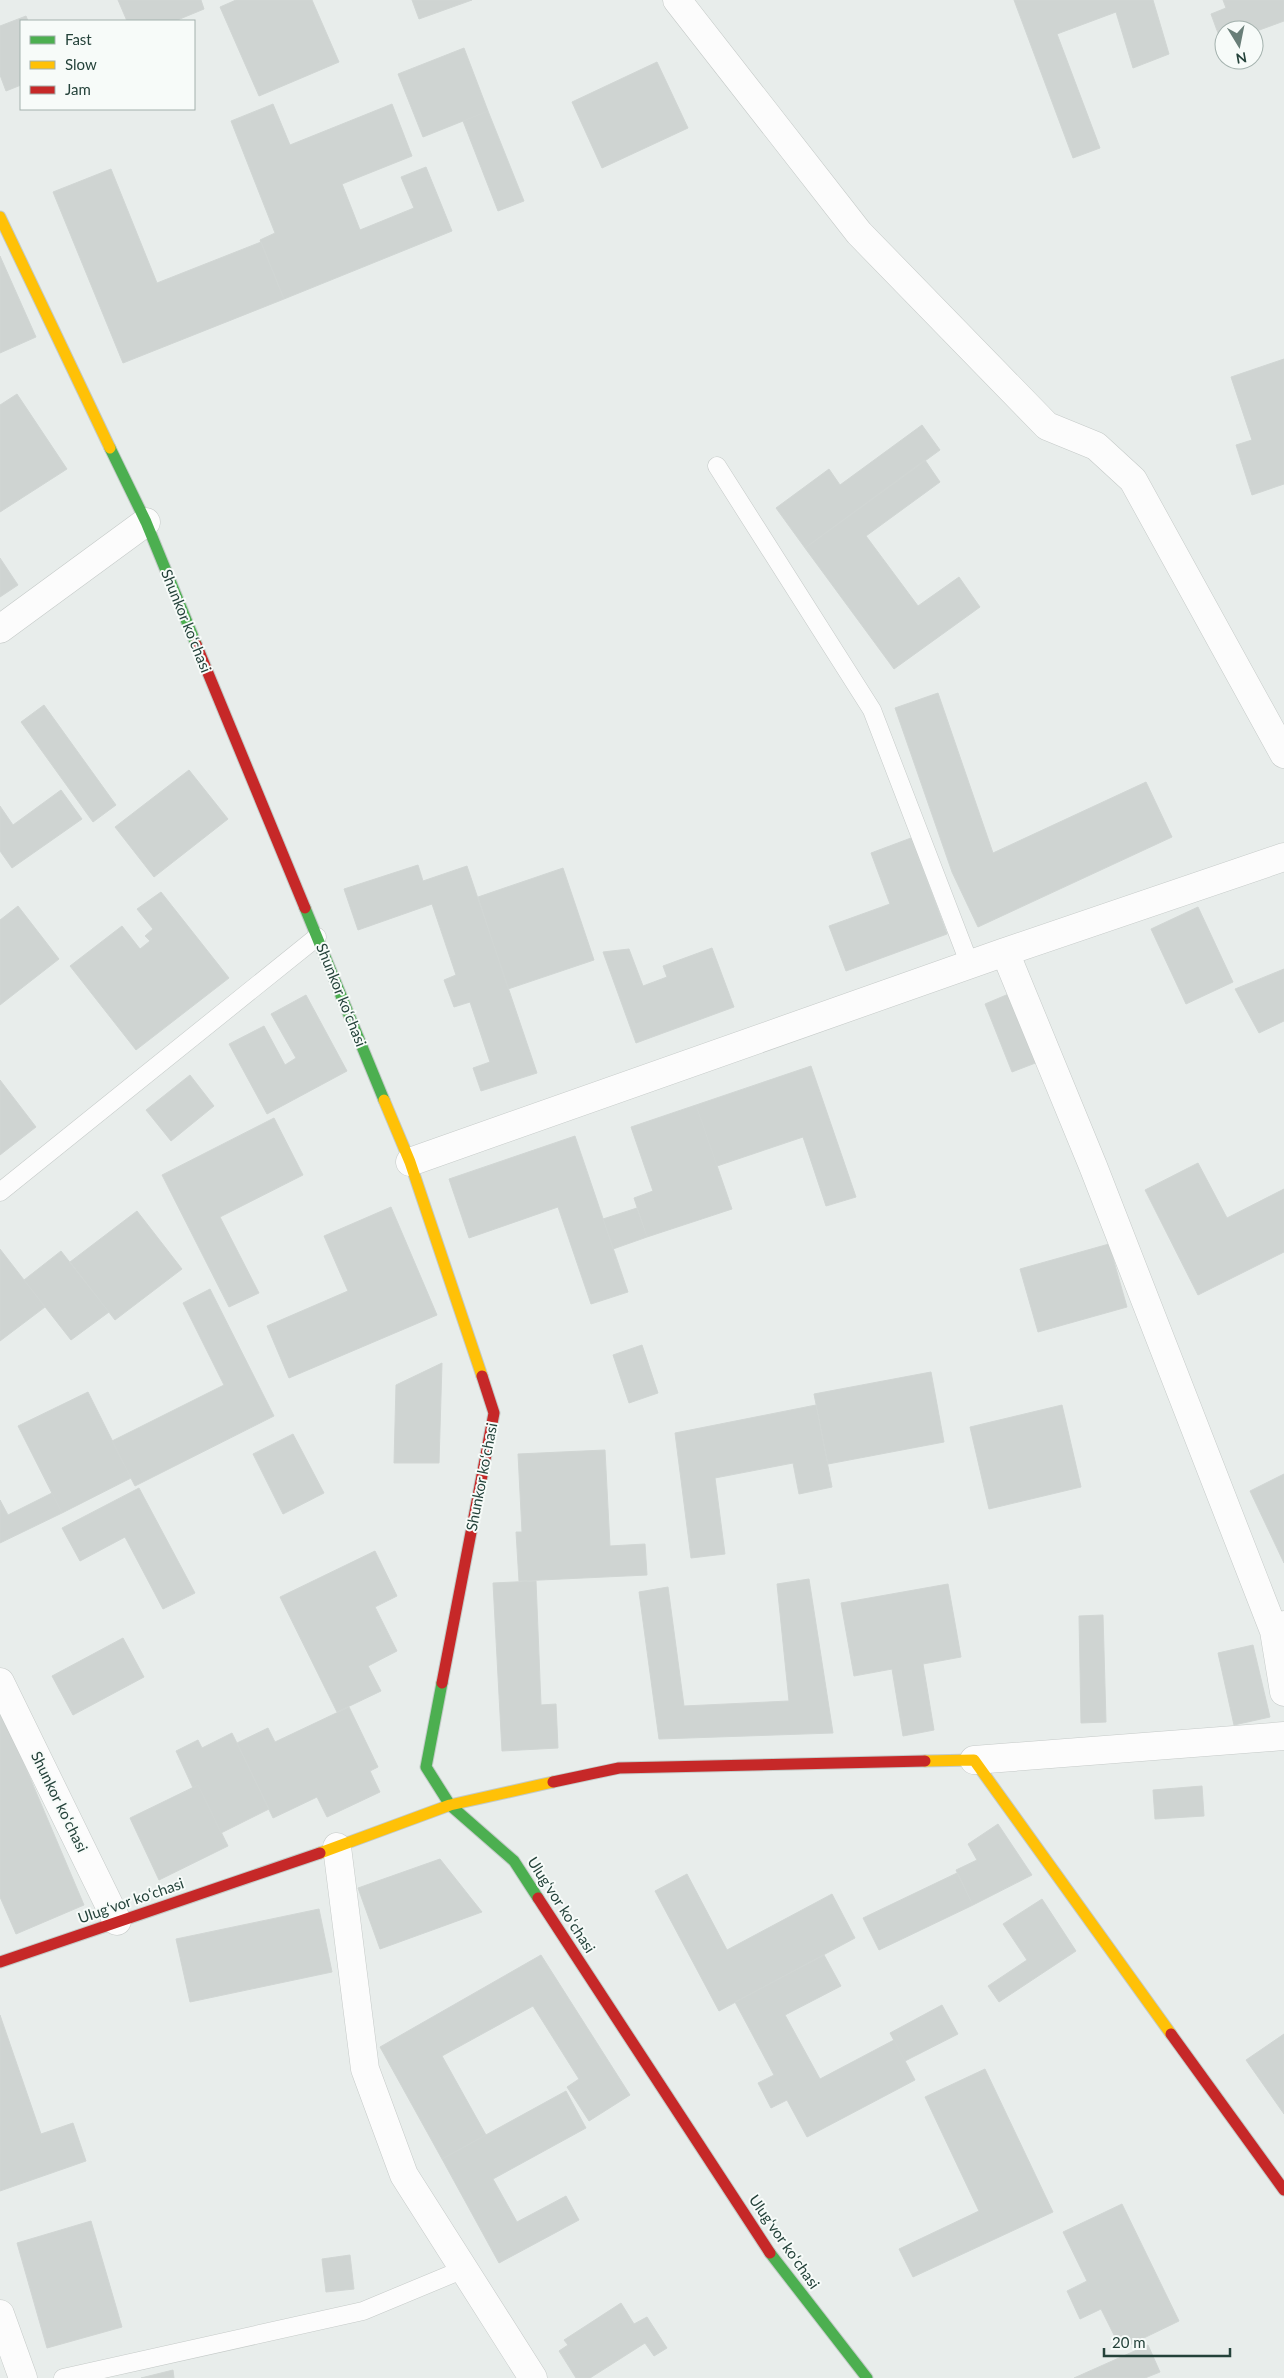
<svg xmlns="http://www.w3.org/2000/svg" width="1284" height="2378" font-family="Lato,sans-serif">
	<rect width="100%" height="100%" fill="#e8edeb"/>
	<path fill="#cfd4d2" stroke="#d1d6d4" d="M118 0H201L204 9 175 21H127Z
		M236 0H312L339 62 259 96 220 7Z
		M412 0H472L419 19Z
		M1014 0H1153L1169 54 1133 68 1116 12 1057 34 1100 148 1073 158Z
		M1223 0H1284V21L1254 32V30H1224V44H1222L1211 14 1226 8Z
		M26 16 28 21H21V85L6 91 0 75V26Z
		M464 48 488 111 423 137 398 74Z
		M657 62 688 128 602 168 572 102Z
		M273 104 290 145 392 104 412 156 342 184 360 230 414 208 401 177 426 167 452 231 284 299 260 240 275 233 231 121Z
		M488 111 524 201 498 211 463 121Z
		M111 169 157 283 261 242 284 299 123 363 53 192Z
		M0 256 36 337 0 353Z
		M1284 359V484L1252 495 1236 445 1252 440 1231 377Z
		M17 394 67 469 0 512V405Z
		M922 425 940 450 805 548 776 508 829 469 840 485Z
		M925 460 940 482 866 536 918 606 959 577 980 607 894 669 805 548Z
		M0 558 18 585 0 597Z
		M938 693 993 853 1146 782 1172 837 978 927 952 872 895 708Z
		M44 705 116 805 93 822 21 722Z
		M189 770 228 819 154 877 115 827Z
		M61 790 82 819 12 868 0 851V806L13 825Z
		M911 838 947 934 846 971 829 926 890 904 871 853Z
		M418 865 423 881 467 866 537 1073 481 1091 473 1068 490 1062 470 1002 454 1007 444 980 456 975 432 904 358 930 344 889Z
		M563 868 594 960 508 989 478 897Z
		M161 892 229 978 136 1050 70 966 122 926 140 949 150 941 145 936 153 929 137 909Z
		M18 906 59 959 0 1005V920Z
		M1198 907 1233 982 1186 1004 1151 929Z
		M712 948 734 1007 636 1043 603 952 629 949 643 986 667 977 663 966Z
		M1284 969V1021L1259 1033 1235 989Z
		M1011 993 1038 1062 1012 1072 985 1004Z
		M306 995 347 1071 267 1114 229 1044 264 1026 285 1065 296 1058 271 1014Z
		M811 1066 856 1197 826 1206 803 1137 717 1166 696 1105Z
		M190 1075 214 1106 171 1141 146 1110Z
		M0 1080 36 1127 0 1155Z
		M696 1105 732 1209 647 1237 634 1198 653 1191 631 1127Z
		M274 1118 303 1175 220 1217 259 1293 229 1307 162 1175Z
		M575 1136 628 1292 591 1304 558 1207 469 1238 449 1179Z
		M1198 1163 1227 1218 1284 1189V1252L1198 1295 1145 1190Z
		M391 1207 437 1315 289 1378 267 1326 348 1291 324 1236Z
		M637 1208 647 1237 613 1249 603 1219Z
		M137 1211 182 1269 115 1320 70 1262Z
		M1109 1244 1127 1307 1038 1332 1020 1269Z
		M0 1249 45 1307 0 1341Z
		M61 1251 109 1312 71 1340 24 1280Z
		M210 1289 274 1416 135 1486 112 1441 224 1385 183 1303Z
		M642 1345 658 1393 629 1403 613 1355Z
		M442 1363 439 1463H394L396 1385Z
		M931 1372 944 1442 828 1464 814 1394Z
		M88 1392 131 1478 62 1513 18 1426Z
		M816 1405 832 1487 799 1494 793 1463 715 1478 725 1554 691 1558 675 1433Z
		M1062 1405 1081 1487 989 1509 970 1427Z
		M293 1434 324 1493 283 1514 253 1454Z
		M605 1450 610 1546 645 1544 647 1575 519 1581 516 1532H522L518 1454Z
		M1284 1474V1563L1250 1491Z
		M139 1488 195 1593 163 1609 125 1537 80 1561 62 1528Z
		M52 1493 62 1513 0 1543V1500L8 1515Z
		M375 1551 397 1596 375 1607 397 1651 368 1666 381 1691 337 1712 280 1597Z
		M809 1579 833 1733 659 1739 639 1592 668 1587 684 1706 789 1701 777 1584Z
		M536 1581 541 1705 556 1704 558 1748 502 1751 493 1583Z
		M948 1584 961 1657 923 1664 934 1730 903 1736 892 1669 854 1676 841 1603Z
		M1103 1615 1106 1722 1081 1723 1079 1616Z
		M123 1638 144 1677 73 1715 52 1676Z
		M1253 1645 1270 1717 1234 1725 1218 1653Z
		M0 1707 84 1905 16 1934 0 1897Z
		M349 1707 378 1767 370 1771 380 1792 327 1817 317 1797 273 1818 237 1743 268 1728 275 1742Z
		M232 1733 269 1809 221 1833 198 1785 193 1788 176 1751 198 1740 202 1748Z
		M198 1785 228 1846 159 1880 130 1818Z
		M1202 1786 1204 1816 1155 1819 1153 1790Z
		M998 1824 1032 1875 973 1905 956 1870 977 1860 968 1844Z
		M440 1859 482 1912 380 1949 358 1888Z
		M957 1873 973 1905 879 1950 863 1918Z
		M687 1874 727 1950 832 1894 855 1938 719 2011 655 1891Z
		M1042 1899 1076 1951 999 2002 988 1986 1027 1960 1003 1924Z
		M319 1909 332 1972 190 2002 176 1939Z
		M541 1955 630 2095 589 2121 567 2087 579 2079 533 2006 442 2056 486 2135 442 2159 380 2047Z
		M824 1955 841 1986 785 2015 820 2079 894 2040 915 2080 807 2137 787 2100 771 2108 758 2083 774 2075 735 2002Z
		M942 2005 958 2034 905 2061 890 2033Z
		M0 2015 41 2134 73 2123 86 2161 0 2191Z
		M1284 2034V2114L1246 2060Z
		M985 2069 1053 2212 913 2277 899 2249 979 2211 925 2097Z
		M566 2091 586 2128 493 2179 517 2222 566 2196 579 2220 499 2263 442 2159Z
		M1122 2204 1179 2321 1121 2349 1101 2309 1080 2319 1067 2291 1087 2281 1063 2232Z
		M91 2221 122 2327 47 2348 17 2243Z
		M350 2255 354 2289 326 2292 322 2259Z
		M621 2303 634 2324 647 2317 667 2348 654 2356 645 2343 590 2378H576L559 2351 568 2345 564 2340Z
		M1148 2345 1160 2372 1145 2378H1074Z
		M173 2370 174 2378H141Z"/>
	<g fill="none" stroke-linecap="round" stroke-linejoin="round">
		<g stroke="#c5cac8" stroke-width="19">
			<path id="lane" d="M717 466 872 710 970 965
				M0 1192 317 937
				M63 2378 363 2311 464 2269"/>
		</g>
		<g stroke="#c5cac8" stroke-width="29">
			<path id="street" d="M677 0 859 233 1047 426 1096 446 1133 480 1284 754
				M0 629 146 522
				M410 1162 1005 952
				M1284 1625 1274 1631 1284 1692
				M1274 1631 1093 1166 1005 952 1284 857
				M0 1682 117 1921
				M974 1760 1284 1736
				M337 1847 365 2069 404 2175 533 2378
				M0 2314 23 2378"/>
		</g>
		<g stroke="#c3cbc8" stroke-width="13">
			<path id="fast" d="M110 448 146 522 196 644
				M305 908 384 1100
				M442 1683 426 1767 450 1805 514 1861 538 1898
				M770 2253 867 2378"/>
		</g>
		<g stroke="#c3cbc8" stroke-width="13">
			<path id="slow" d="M0 217 110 448
				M384 1100 410 1162 482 1376
				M925 1761 974 1760 1171 2034
				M320 1853 450 1805 553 1782"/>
		</g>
		<g stroke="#c3cbc8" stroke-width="13">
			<path id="jam" d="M196 644 305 908
				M442 1683 494 1413 482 1376
				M553 1782 619 1768 925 1761
				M538 1898 770 2253
				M0 1962 320 1853
				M1171 2034 1284 2190"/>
		</g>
		<use href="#lane" stroke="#fcfcfc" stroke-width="18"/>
		<use href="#street" stroke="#fcfcfc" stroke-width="28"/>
		<use href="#fast" stroke="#4caf50" stroke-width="11"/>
		<use href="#slow" stroke="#ffc107" stroke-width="11"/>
		<use href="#jam" stroke="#c62828" stroke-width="11"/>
	</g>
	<g text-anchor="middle" stroke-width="4" stroke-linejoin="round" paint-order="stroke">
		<g font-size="15" fill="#24423a" stroke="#f7fbf9">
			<text transform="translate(186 621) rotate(68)" y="5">Shunkor koʻchasi</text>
			<text transform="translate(341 995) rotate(68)" y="5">Shunkor koʻchasi</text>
			<text transform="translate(482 1477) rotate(-79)" y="5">Shunkor koʻchasi</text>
			<text transform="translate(59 1802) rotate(64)" y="5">Shunkor koʻchasi</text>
			<text transform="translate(131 1901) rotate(-19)" y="5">Ulugʻvor koʻchasi</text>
			<text transform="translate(561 1905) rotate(57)" y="5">Ulugʻvor koʻchasi</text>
			<text transform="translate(784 2242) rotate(55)" y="5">Ulugʻvor koʻchasi</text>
		</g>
	</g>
	<rect x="20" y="20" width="175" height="90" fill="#f7fbf9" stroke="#a3b1ad"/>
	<rect x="30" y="36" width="25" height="8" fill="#4caf50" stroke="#a3b1ad"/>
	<text x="65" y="45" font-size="15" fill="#24423a">Fast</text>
	<rect x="30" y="61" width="25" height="8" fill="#ffc107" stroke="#a3b1ad"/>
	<text x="65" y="70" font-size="15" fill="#24423a">Slow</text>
	<rect x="30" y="86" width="25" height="8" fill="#c62828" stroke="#a3b1ad"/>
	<text x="65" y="95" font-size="15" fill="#24423a">Jam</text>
	<g transform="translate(1239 45) rotate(170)"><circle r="24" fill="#f7fbf9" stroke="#a3b1ad"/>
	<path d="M0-4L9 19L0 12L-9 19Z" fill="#697e78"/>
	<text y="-8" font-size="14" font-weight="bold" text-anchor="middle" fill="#24423a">N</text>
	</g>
	<path d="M1104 2348v8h126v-8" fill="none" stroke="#24423a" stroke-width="2.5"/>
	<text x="1112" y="2348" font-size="15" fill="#24423a" stroke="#f7fbf9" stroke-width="4" paint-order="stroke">20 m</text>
</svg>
